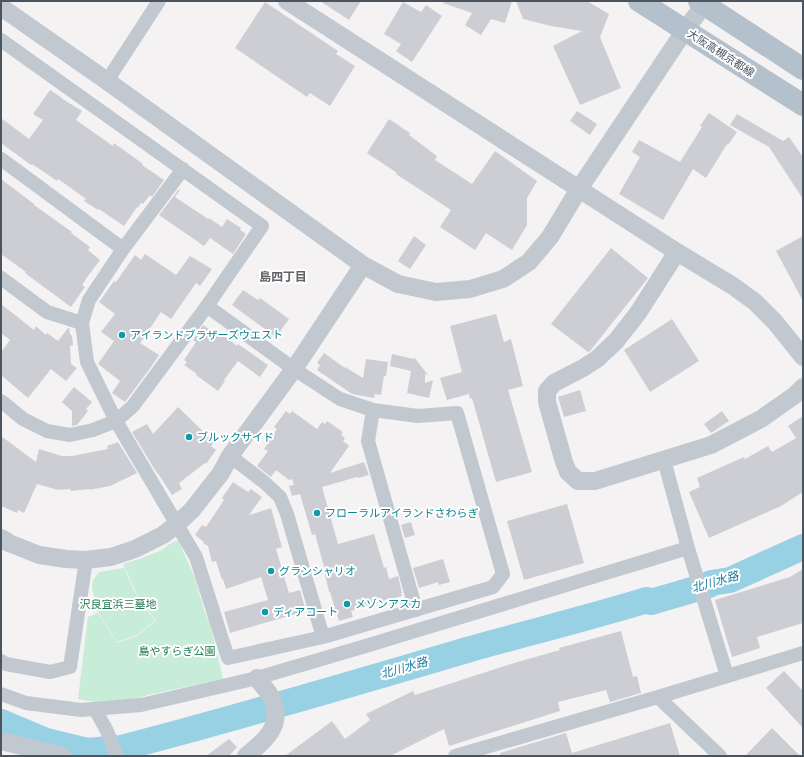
<svg xmlns="http://www.w3.org/2000/svg" width="804" height="757" font-family="'PT Sans','Noto Sans JP',sans-serif">
	<rect width="100%" height="100%" fill="#f4f2f2"/>
	<path fill="#c7ecd7" d="M179 540 182 549 195 578 204 610 211 627 223 679 152 694 127 701 102 703 78 699 88 617 98 613 117 643 137 636 156 620 141 603 123 564 142 558 162 550 171 543Z
		M124 568 140 603 155 620 137 635 117 642 98 612 92 588 93 580 99 572Z"/>
	<g fill="none" stroke-linecap="round" stroke-linejoin="round">
		<path stroke="#98d0e4" stroke-width="26" d="M1 722 46 741 87 751 121 748C237 718 352 684 467 650 527 633 588 618 647 600L651 602 709 585 711 583 730 580 803 547"/>
	</g>
	<path fill="#cdced4" d="M320 1H361L349 20Z
		M444 1H512L505 23 491 19 481 35 465 25 472 13 443 3Z
		M516 1H587L609 14 600 37 621 88 580 105 553 46 582 31 551 26 523 19Z
		M265 2 338 51 336 54 355 66 330 106 310 93 307 97 235 48Z
		M403 2 421 12 426 5 442 16 412 62 396 51 401 44 384 34Z
		M50 90 62 98H61L82 111 76 120 113 146 114 143 143 164 142 165 164 180 152 197 150 195 143 204 141 203 138 208 137 207 124 226 99 209 98 210 84 201 86 199 68 186 58 179 57 181 32 164 31 165 1 143V118L29 139 43 120 33 114Z
		M577 111 597 124 590 135 570 121Z
		M709 113 737 132 728 145 727 144 706 178 693 169 663 220 619 194 640 157 632 152 639 140 680 162 702 127 700 126Z
		M737 114 783 141 789 137 803 157V199L769 147 730 125Z
		M389 119 410 133 409 135 437 156 435 160 472 184 495 151 537 181 527 198V225L512 250 486 233 475 250 440 227 451 210 396 174 397 173 367 153Z
		M1 179 34 204V205L72 232 71 233 90 247 88 250 100 260 85 280V281L82 285 85 287 71 307 25 273 26 272 1 254Z
		M179 189 180 190 175 197 208 219 209 218 222 227 227 219 241 228 240 230 246 234 233 254 210 238 204 246 159 215Z
		M414 236 426 245 410 269 398 261Z
		M803 236V301L776 251Z
		M611 248 648 278 590 351 588 352 551 324Z
		M145 254 176 275 190 256 212 269 200 286 196 283 171 319 161 312 140 343 159 355 151 367 125 402 112 393 120 381 98 364 114 341 101 332 115 314 99 302 114 281 116 282 135 255 141 260Z
		M243 290 258 300 260 298 289 319 276 337 232 305Z
		M1 304 34 330 36 326 46 335 47 333 58 341 68 328H69L70 334 72 336 73 345 70 346 71 364 77 368 66 381 51 369 28 398 1 375V352L10 340 1 333Z
		M496 314 504 342 511 339 523 386 508 390 532 472 496 482 472 398 470 399 469 394 447 400 440 378 462 372 450 326Z
		M672 319 699 361 650 392 624 350Z
		M203 325 221 337 223 335 237 346 238 344 268 365 260 377 238 361 224 380 225 381 218 391 196 375 197 374 184 365 187 362 184 360 196 342 193 340Z
		M324 353 345 368V367L363 378 366 359 388 362 386 376H384L381 395 375 394 374 398 352 394 317 370 320 365 317 363Z
		M392 354 414 359V357L428 375 425 374V383L433 380 429 398 407 393 411 371 390 366Z
		M74 387 92 402 86 409 88 411 77 425 72 426V411L62 402Z
		M580 390 586 411 564 417 558 397Z
		M178 407 214 442 211 446 216 450 206 464 205 463 179 483 182 489 172 495 161 478 155 470 132 432 147 424 153 434Z
		M286 411 290 414 292 411 317 429 322 422 325 424 327 421 343 432 341 435 345 438 343 441 349 446 330 473 364 462 369 475 358 478 357 477 322 487 338 544 374 534 384 568 386 567 389 579 398 576 402 593H401L402 596 351 611 353 617 339 621 330 592H329L324 570H325L315 534 312 535 300 494 292 496 289 486 294 485 292 479 289 480 276 470 271 477 257 466 268 451 264 449 277 429 274 427Z
		M722 411 729 421 711 433 704 424Z
		M803 416V492L781 506 709 538 689 492 700 487 697 478 744 457 745 459 768 446 772 452 796 438 788 426Z
		M1 436 36 462 39 449 62 456H72L108 449 107 446 118 442 137 473 110 486 89 490V489L71 491 70 489 58 490 37 484 24 513 18 510 17 513 1 506Z
		M233 482 248 492 251 489 262 497 249 515 271 508 282 547 276 549 289 593 300 590 306 611 230 633 224 612 268 600 261 577 226 589 223 579 222 580 216 561 212 562 208 546 203 543 204 542 195 535 202 525 206 527 224 500 222 498Z
		M567 504 584 563 524 580 507 521Z
		M411 522 415 535 405 538 401 525Z
		M443 559 450 582 439 585 438 582 419 588 413 568Z
		M803 569V623L757 637 760 648 732 657 715 600 790 577Z
		M621 631 633 677 637 676 641 693 610 702 606 690 558 702 560 711 449 746 444 729 390 756H285L332 721 345 739 370 720 366 714 413 691 415 695 514 663 560 650 559 648Z
		M784 671 803 691V728L766 688Z
		M670 723 680 756H500V753L566 733 572 753Z
		M772 728 800 756H745Z
		M229 739 237 747 229 756H206Z"/>
	<g fill="none" stroke-linecap="round" stroke-linejoin="round">
		<path stroke="#c2c8cf" stroke-width="14" d="M1 40 262 226 207 306 133 406 116 421 93 430 70 435 47 431 23 419 1 401
			M107 81 159 1
			M1 159 123 249
			M183 169 123 249 89 300 82 323 87 362 116 421 196 557 228 658 323 637 493 587 503 574 457 413 418 416 373 410 340 399 294 369 207 306
			M1 278 47 312 82 323
			M373 410 368 441 416 610
			M230 456 264 482 280 497 287 514 323 637
			M664 460 688 548 727 676
			M1 661 6 664 50 672 70 667 86 560
			M1 694 26 703 81 710 141 705 257 678 369 645 688 548
			M658 697 720 756
			M95 709 107 731 117 756
			M455 756 658 697 803 653"/>
		<path stroke="#c2c8cf" stroke-width="18" d="M287 1 579 189 677 252 733 286 755 302 775 322 803 357
			M1 7 107 81 363 265 398 284 436 292 470 289 503 279 529 262 550 237 579 189 685 30 707 1
			M677 252 638 313 616 341 597 359 583 368 554 383 547 391V402L564 462 568 472 578 481H595L711 445 761 419 795 395 803 387
			M1 538 9 543 39 555 66 559 86 560 111 557 135 549 163 535 176 525 192 510 221 473 230 456 294 369 363 265
			M1 741 62 756
			M246 756C265 741 284 725 272 699 269 692 262 685 257 678"/>
		<path stroke="#b5c0cd" stroke-width="22" d="M639 1 803 105
			M699 1 803 69"/>
	</g>
	<g fill="#0f9aa8" stroke="#fff" stroke-width="1.5">
		<circle cx="122" cy="335" r="4"/>
		<circle cx="189" cy="437" r="4"/>
		<circle cx="317" cy="513" r="4"/>
		<circle cx="271" cy="571" r="4"/>
		<circle cx="347" cy="604" r="4"/>
		<circle cx="265" cy="612" r="4"/>
	</g>
	<g text-anchor="middle" stroke-width="4" stroke-linejoin="round" paint-order="stroke">
		<g font-size="11" fill="#4c545e" stroke="#fff">
			<text transform="translate(721 53) rotate(33)" y="4">大阪高槻京都線</text>
		</g>
		<g font-size="11" fill="#0d838f" stroke="#fff" text-anchor="start">
			<text x="130" y="339">アイランドブラザーズウエスト</text>
			<text x="197" y="441">ブルックサイド</text>
			<text x="325" y="517">フローラルアイランドさわらぎ</text>
			<text x="279" y="575">グランシャリオ</text>
			<text x="355" y="608">メゾンアスカ</text>
			<text x="273" y="616">ディアコート</text>
		</g>
		<g font-size="11" fill="#227953" stroke="#fff">
			<text x="118" y="608">沢良宜浜三墓地</text>
			<text x="177" y="655">島やすらぎ公園</text>
		</g>
		<g font-size="12" font-weight="bold" fill="#5f6266" stroke="#fff">
			<text x="283" y="281">島四丁目</text>
		</g>
		<g font-size="12" font-style="italic" fill="#1c7da1" stroke="#fff">
			<text transform="translate(715 582) rotate(-16)" y="4">北川水路</text>
			<text transform="translate(404 668) rotate(-16)" y="4">北川水路</text>
		</g>
	</g>
	<rect width="804" height="757" fill="none" stroke="#4c545e" stroke-width="4"/>
</svg>
